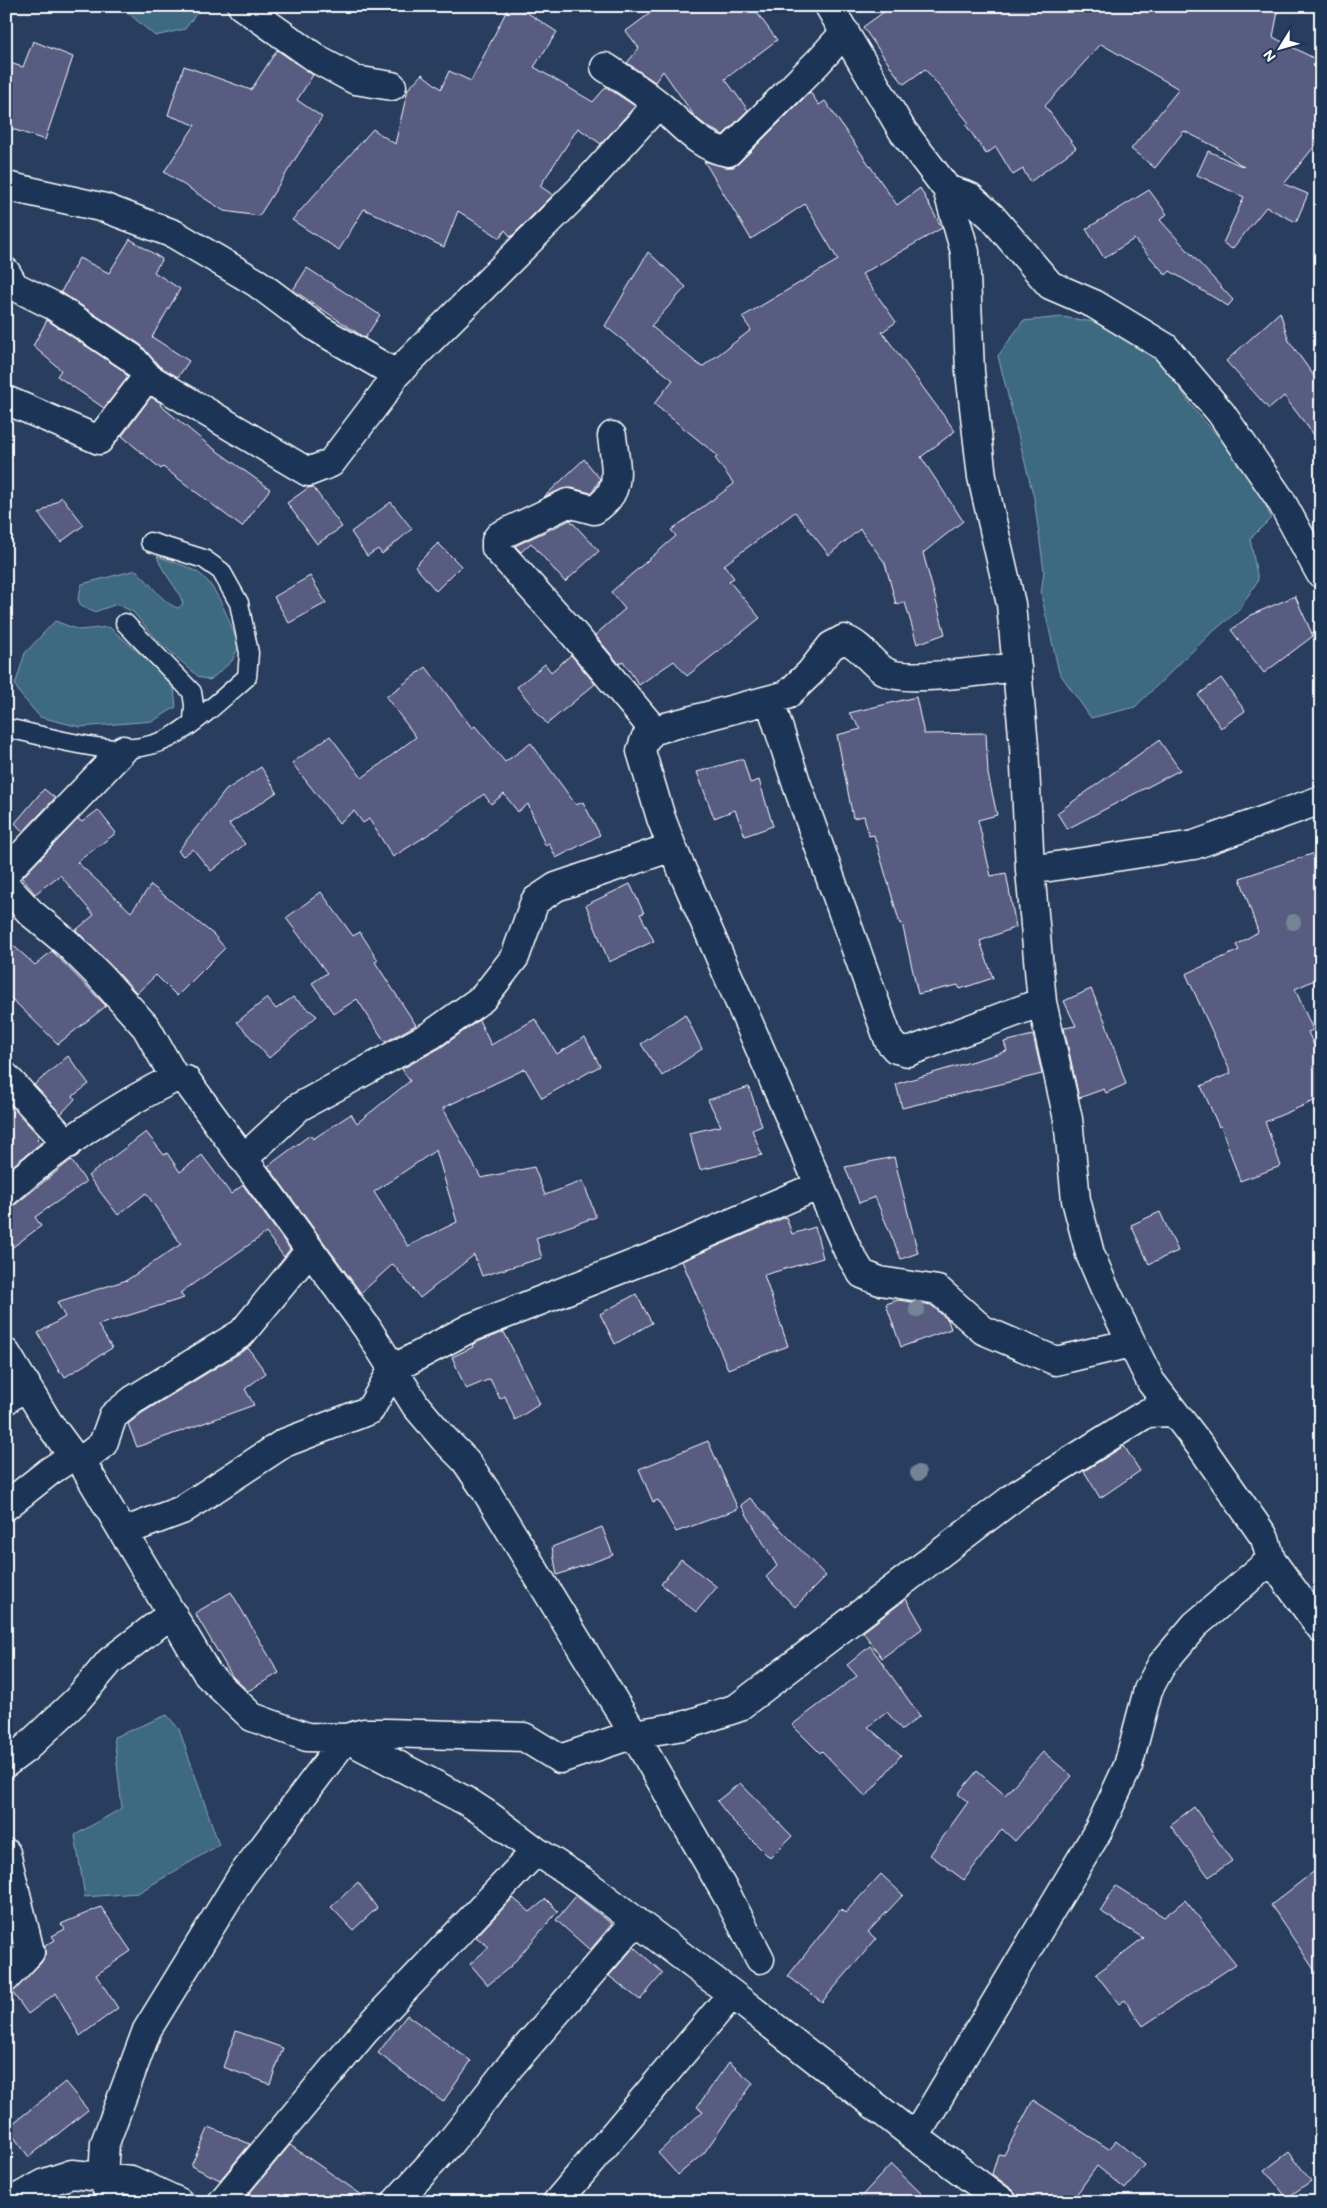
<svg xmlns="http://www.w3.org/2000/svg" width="1327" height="2208" font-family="'Balsamiq Sans',sans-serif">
	<rect width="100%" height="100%" fill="#293d5f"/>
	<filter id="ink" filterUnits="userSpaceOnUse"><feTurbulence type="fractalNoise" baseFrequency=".02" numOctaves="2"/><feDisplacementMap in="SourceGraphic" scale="10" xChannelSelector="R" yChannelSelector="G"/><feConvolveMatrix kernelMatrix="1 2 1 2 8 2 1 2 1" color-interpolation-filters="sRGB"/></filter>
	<g filter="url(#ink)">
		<path fill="#3d6a81" stroke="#8ba6b3" d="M120 6H202L185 29 155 36Z
			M1062 317 1094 322 1156 351 1193 408 1253 476 1271 518 1250 539 1258 580 1239 610 1209 635 1135 707 1091 718 1059 672 1041 594 1044 571 1034 498 998 356 1023 321Z
			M157 556C170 561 185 565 197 572 218 585 230 624 239 646L232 661 210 680 199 677 158 641 133 612 117 604 94 612 81 606 78 599 82 584 136 570C149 581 163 604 178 608L183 604C178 586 162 574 157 556Z
			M55 621 79 630 109 627 156 667 174 689 176 707 153 721 80 727 40 717 20 694 15 685 25 653Z
			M167 1715 179 1729 219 1845 138 1893 85 1897 75 1835 122 1808 114 1737Z"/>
		<path fill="#595c80" stroke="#fff" fill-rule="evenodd" d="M509 6H517L557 32 534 67 593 102 606 87 635 106 601 144 578 128 540 186 553 195 511 237 505 230 500 238 458 211 444 247 364 209 339 250 292 220 373 129 395 144 408 89 422 74 441 89 449 71 471 81Z
			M660 6H752L777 40 725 79 748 110 723 135 708 127 695 117 663 71 655 82 627 63 639 48 626 31Z
			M892 6H1279L1273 37 1321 62V138L1284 184 1308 194 1296 222 1266 207 1232 249 1223 243 1244 197 1197 175 1208 151 1244 167 1216 147 1184 131 1155 168 1131 149 1179 89 1101 44 1045 106 1076 148 1030 182 1023 169 1013 175 996 147 986 154 966 125 969 123 925 69 904 84 895 73 863 27Z
			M33 41 73 57 45 140 6 127V62L23 67Z
			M277 50 313 75 297 100 322 117 259 216 224 211 164 172 195 125 168 115 184 66 251 90Z
			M810 92 819 105 825 101 897 205 920 188 942 228 862 274 896 322 882 332 955 431 921 457 963 521 923 553 945 634 917 644 905 602 896 604 885 563 860 529 829 555 795 512 724 565 734 578 729 581 760 618 687 676 674 661 639 685 623 661 619 664 595 635 625 609 611 592 676 536 671 530 734 484 715 458 718 456 654 404 673 380 605 326 648 252 686 287 651 326 702 367 751 330 742 317 838 260 805 204 751 239 704 161 725 167H733L739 163Z
			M1149 190 1167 214 1160 220 1233 300 1228 306 1170 271 1166 275 1134 239 1104 258 1086 229Z
			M130 239 162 259 154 272 180 289 152 337 189 361 178 377 159 366 141 345 61 292 79 258 109 273Z
			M307 268 380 315 365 338 293 290Z
			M1280 312 1289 341 1321 386V444L1284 396 1269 409 1226 361Z
			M47 320 122 370 128 377 104 408 57 376 61 370 33 346Z
			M151 397 161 403 160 405 206 443 270 489 242 527 163 467 161 469 122 436Z
			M584 459 600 479 593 491 591 493 572 488 562 489 544 497Z
			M313 487 342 527 317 544 287 503 308 488Z
			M62 497 84 525 61 542 39 514Z
			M391 502 412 529 382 554 378 549 367 556 351 532Z
			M570 520 599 551 565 582 531 543 521 552 515 546Z
			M438 543 461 566 436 591 415 566Z
			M310 576 326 603 289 623 274 597Z
			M1295 596 1313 636 1264 673 1231 630 1251 615Z
			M571 655 595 684 547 724 517 687 545 664 551 672Z
			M426 667 472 728 475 726 505 762 531 743 576 805 583 802 600 835 556 858 549 843 545 845 528 804 518 812 504 794 491 804 484 794 440 827 393 857 369 819 363 823 354 811 339 823 292 763 330 736 362 778 416 737 386 697Z
			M1221 678 1245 711 1221 728 1198 695Z
			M916 697 924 734 986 733 988 774 997 815 978 820 991 876 1006 873 1016 927 980 941 993 978 960 989 958 985 918 994 902 923 900 924 874 835 869 836 864 816 853 818 837 735 861 729 849 713Z
			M1159 740 1180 770 1067 829 1057 813Z
			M743 759 750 783 759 780 773 826 745 836 735 810 714 818 697 772Z
			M261 767 277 792 229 824 245 844 211 871 193 849 183 856 178 851 226 790Z
			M44 789 55 798 23 832 15 823Z
			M98 810 116 833 77 862 131 912 151 885 213 934 225 948 177 996 156 975 137 993 76 930 94 915 60 875 35 894 22 878 78 819 82 822Z
			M1321 851V977L1295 989 1313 1030 1308 1032 1321 1061V1098L1265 1122 1281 1166 1240 1181 1221 1126 1219 1127 1201 1086 1231 1073 1186 974 1239 950 1236 945 1258 932 1240 878Z
			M630 884 644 913 640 914 654 941 609 962 586 905Z
			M321 892 353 936 360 932 378 960 375 962 416 1025 385 1042 357 999 334 1014 312 983 327 973 286 918Z
			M6 939 35 965 52 951 106 1006 58 1044 6 993Z
			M1091 989 1105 1021 1126 1084 1106 1093 1104 1089 1079 1098 1064 1028 1076 1026 1064 1001Z
			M293 997 317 1016 269 1058 237 1022 267 998 276 1009Z
			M685 1014 702 1049 662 1076 641 1044Z
			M535 1019 557 1054 585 1037 600 1066 542 1098 525 1069 443 1108 481 1178 534 1167 545 1195 583 1181 596 1217 536 1238 542 1258 482 1276 474 1255 420 1298 393 1264 361 1293 268 1166 310 1135 313 1139 351 1114 357 1123 410 1081 402 1069 440 1048 479 1020 491 1045ZM436 1150 457 1222 408 1246 374 1192Z
			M1033 1035 1042 1074 902 1108 896 1084 1007 1051 1004 1042Z
			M68 1056 89 1084 73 1096 75 1099 61 1114 34 1085Z
			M749 1087 762 1126 752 1130 762 1155 700 1170 689 1133 721 1126 708 1100Z
			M6 1105 8 1107 10 1105 39 1136 37 1139 41 1143 6 1171Z
			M146 1132 164 1155 167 1153 180 1172 202 1155 231 1194 243 1185 290 1249 284 1257 266 1233 180 1293 184 1298 98 1325 112 1348 65 1377 62 1372 60 1373 38 1333 65 1317 57 1302 127 1280 181 1244 146 1193 118 1215 88 1176Z
			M894 1157 918 1253 901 1259 875 1197 859 1203 845 1167Z
			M71 1160 86 1182 35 1217 41 1226 6 1252V1207L16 1204Z
			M1160 1212 1178 1251 1149 1264 1131 1225Z
			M786 1217 792 1234 815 1227 823 1258 764 1275 788 1346 728 1369 682 1261Z
			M636 1294 652 1323 615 1344 600 1314Z
			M898 1300 931 1305 948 1320 951 1329 901 1347 886 1304Z
			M504 1332 540 1404 515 1420 505 1396 500 1399 490 1379 466 1389 452 1357 473 1347 472 1345 477 1342Z
			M248 1348 266 1373 245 1389 254 1405 137 1447 128 1424 142 1413Z
			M708 1441 738 1509 676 1532 658 1500 653 1502 639 1469Z
			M1124 1446 1140 1471 1100 1498 1084 1471Z
			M750 1498 826 1576 795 1607 766 1577 777 1566 741 1505Z
			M602 1527 613 1555 557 1575 552 1547Z
			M681 1559 717 1587 696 1612 661 1584Z
			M231 1592 279 1673 248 1691 232 1676 195 1613Z
			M906 1599 923 1628 882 1658 863 1632Z
			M870 1646 920 1716 902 1730 887 1712 868 1727 901 1755 866 1797 822 1751 820 1753 792 1725 857 1676 847 1665Z
			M1043 1752 1072 1776 1015 1841 1002 1829 964 1880 930 1855 968 1802 958 1794 977 1771 1005 1795Z
			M740 1783 792 1836 770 1858 731 1819 717 1801Z
			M1194 1807 1232 1861 1209 1877 1170 1825Z
			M1321 1866V1980L1271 1905Z
			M881 1874 903 1895 868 1932 876 1939 822 2002 788 1976 841 1909 845 1913Z
			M358 1882 377 1908 353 1930 331 1907Z
			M1116 1886 1164 1917 1185 1900 1236 1964 1143 2026 1125 2000 1119 2004 1096 1974 1143 1938 1100 1911Z
			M576 1896 612 1924 590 1950 556 1920Z
			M513 1898 530 1912 546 1899 558 1911 511 1966 488 1985 470 1964 489 1947 476 1937Z
			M101 1907 131 1951 96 1975 118 2008 80 2036 56 1993 28 2014 12 1992 41 1963 45 1955V1946L55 1940 52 1936 65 1929 61 1924Z
			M634 1947 663 1973 640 2000 609 1976Z
			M407 2015 471 2061 443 2102 378 2053Z
			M236 2031 283 2048 270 2084 223 2067Z
			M729 2062 753 2083 704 2153 678 2175 658 2153 703 2111 697 2107Z
			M65 2082 88 2110 29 2157 7 2128Z
			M1033 2100 1109 2149 1116 2141 1145 2165 1125 2189 1097 2166 1071 2202H1018L1017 2195 1013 2190 992 2174 998 2154 1004 2155Z
			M209 2127 250 2144 220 2180 191 2166Z
			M290 2145 372 2202H257L248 2195Z
			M1289 2152 1311 2181 1287 2198 1265 2170Z
			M891 2164 930 2202H856Z"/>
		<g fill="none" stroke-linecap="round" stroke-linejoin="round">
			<g stroke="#fff" stroke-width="21">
				<path id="lane" d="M125 623 192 692 194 705 193 721
					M6 728C60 738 124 765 175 735 201 719 224 697 247 677L249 653 239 603 221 571 204 559 150 542"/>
			</g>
			<g stroke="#fff" stroke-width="31">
				<path id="street" d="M242 6 320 61 355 80 392 86
					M829 6 902 130 947 189 965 252 970 372 982 477 1011 604 1024 746 1030 870 1042 1002 1068 1119 1076 1200 1090 1254 1104 1287 1151 1382 1202 1448 1265 1538 1271 1560 1321 1628
					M605 67C623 79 642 91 659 105 680 122 699 148 728 152L818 62 845 32
					M6 186 105 208 174 234 257 283 317 328 396 374
					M947 189 970 197 992 217 1050 285 1094 304 1165 347 1221 413 1280 499 1320 573
					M6 272 14 286 54 306 132 358 149 378
					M6 400 99 440 144 381 149 378 308 472 331 463 384 393 396 374 580 190 658 104
					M612 436C615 466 625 491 594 510L568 503 499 536 496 540V548L572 632 654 730
					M770 701 797 785 889 1041 896 1049 908 1052 1042 1002
					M672 847 848 1251 862 1274 880 1281 938 1290 983 1330 1056 1361 1131 1343
					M1030 870 1194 845 1321 800
					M6 872 123 750
					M6 886 31 913 67 943 100 976 146 1027 175 1078 186 1080 367 1328 416 1406 444 1439 465 1460 486 1491 634 1734 729 1899 760 1959
					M6 1077 68 1144
					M243 1159 299 1107 431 1035 483 998 515 957 535 901 556 887 672 847 661 818 641 751 645 739 654 730 787 695 810 673 831 646 844 639C863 646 870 663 886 672 906 683 991 670 1017 667
					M6 1192C55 1149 116 1106 175 1078
					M6 1353 48 1422 73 1456 81 1461 208 1675 252 1717 307 1737 346 1738 468 1802 488 1815 536 1851 584 1882 732 1994 915 2137 1003 2202
					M6 1400 26 1384
					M81 1461 103 1444 113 1416 133 1400 242 1333 310 1250
					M6 1506 50 1471 73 1456
					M123 1532 182 1510 284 1443 370 1410 393 1369 470 1328 657 1255 820 1185
					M6 1763 25 1749 76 1701 110 1661 166 1618 174 1616
					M6 1853 30 1952 6 1978
					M915 2137 1098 1831 1128 1766 1148 1690 1162 1664 1195 1625 1271 1560
					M10 2202 45 2183 72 2174 131 2180 179 2202
					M111 2202 103 2177 105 2143 147 2030 241 1877 346 1738 364 1733H386L524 1737 560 1759 634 1734 683 1726 737 1708 1018 1494 1147 1413 1173 1412
					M222 2202 365 2031 536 1851
					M396 2202 449 2144 512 2064 636 1921
					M557 2202 732 1994"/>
			</g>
			<use href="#lane" stroke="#1d3557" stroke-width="18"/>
			<use href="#street" stroke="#1d3557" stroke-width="28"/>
		</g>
		<g fill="#738595">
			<circle cx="1293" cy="922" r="8"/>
			<circle cx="917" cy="1309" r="8"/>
			<circle cx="918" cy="1473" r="8"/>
		</g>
	</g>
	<rect width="1327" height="2208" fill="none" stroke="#1d3557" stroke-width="25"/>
	<rect x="12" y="12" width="1302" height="2183" fill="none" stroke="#fff" stroke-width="2" filter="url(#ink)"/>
	<g transform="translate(1280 48) rotate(233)" stroke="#1d3557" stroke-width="4" paint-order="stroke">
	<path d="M0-4L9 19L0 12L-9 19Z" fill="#ffffff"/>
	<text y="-8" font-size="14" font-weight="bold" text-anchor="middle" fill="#ffffff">N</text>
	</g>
</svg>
